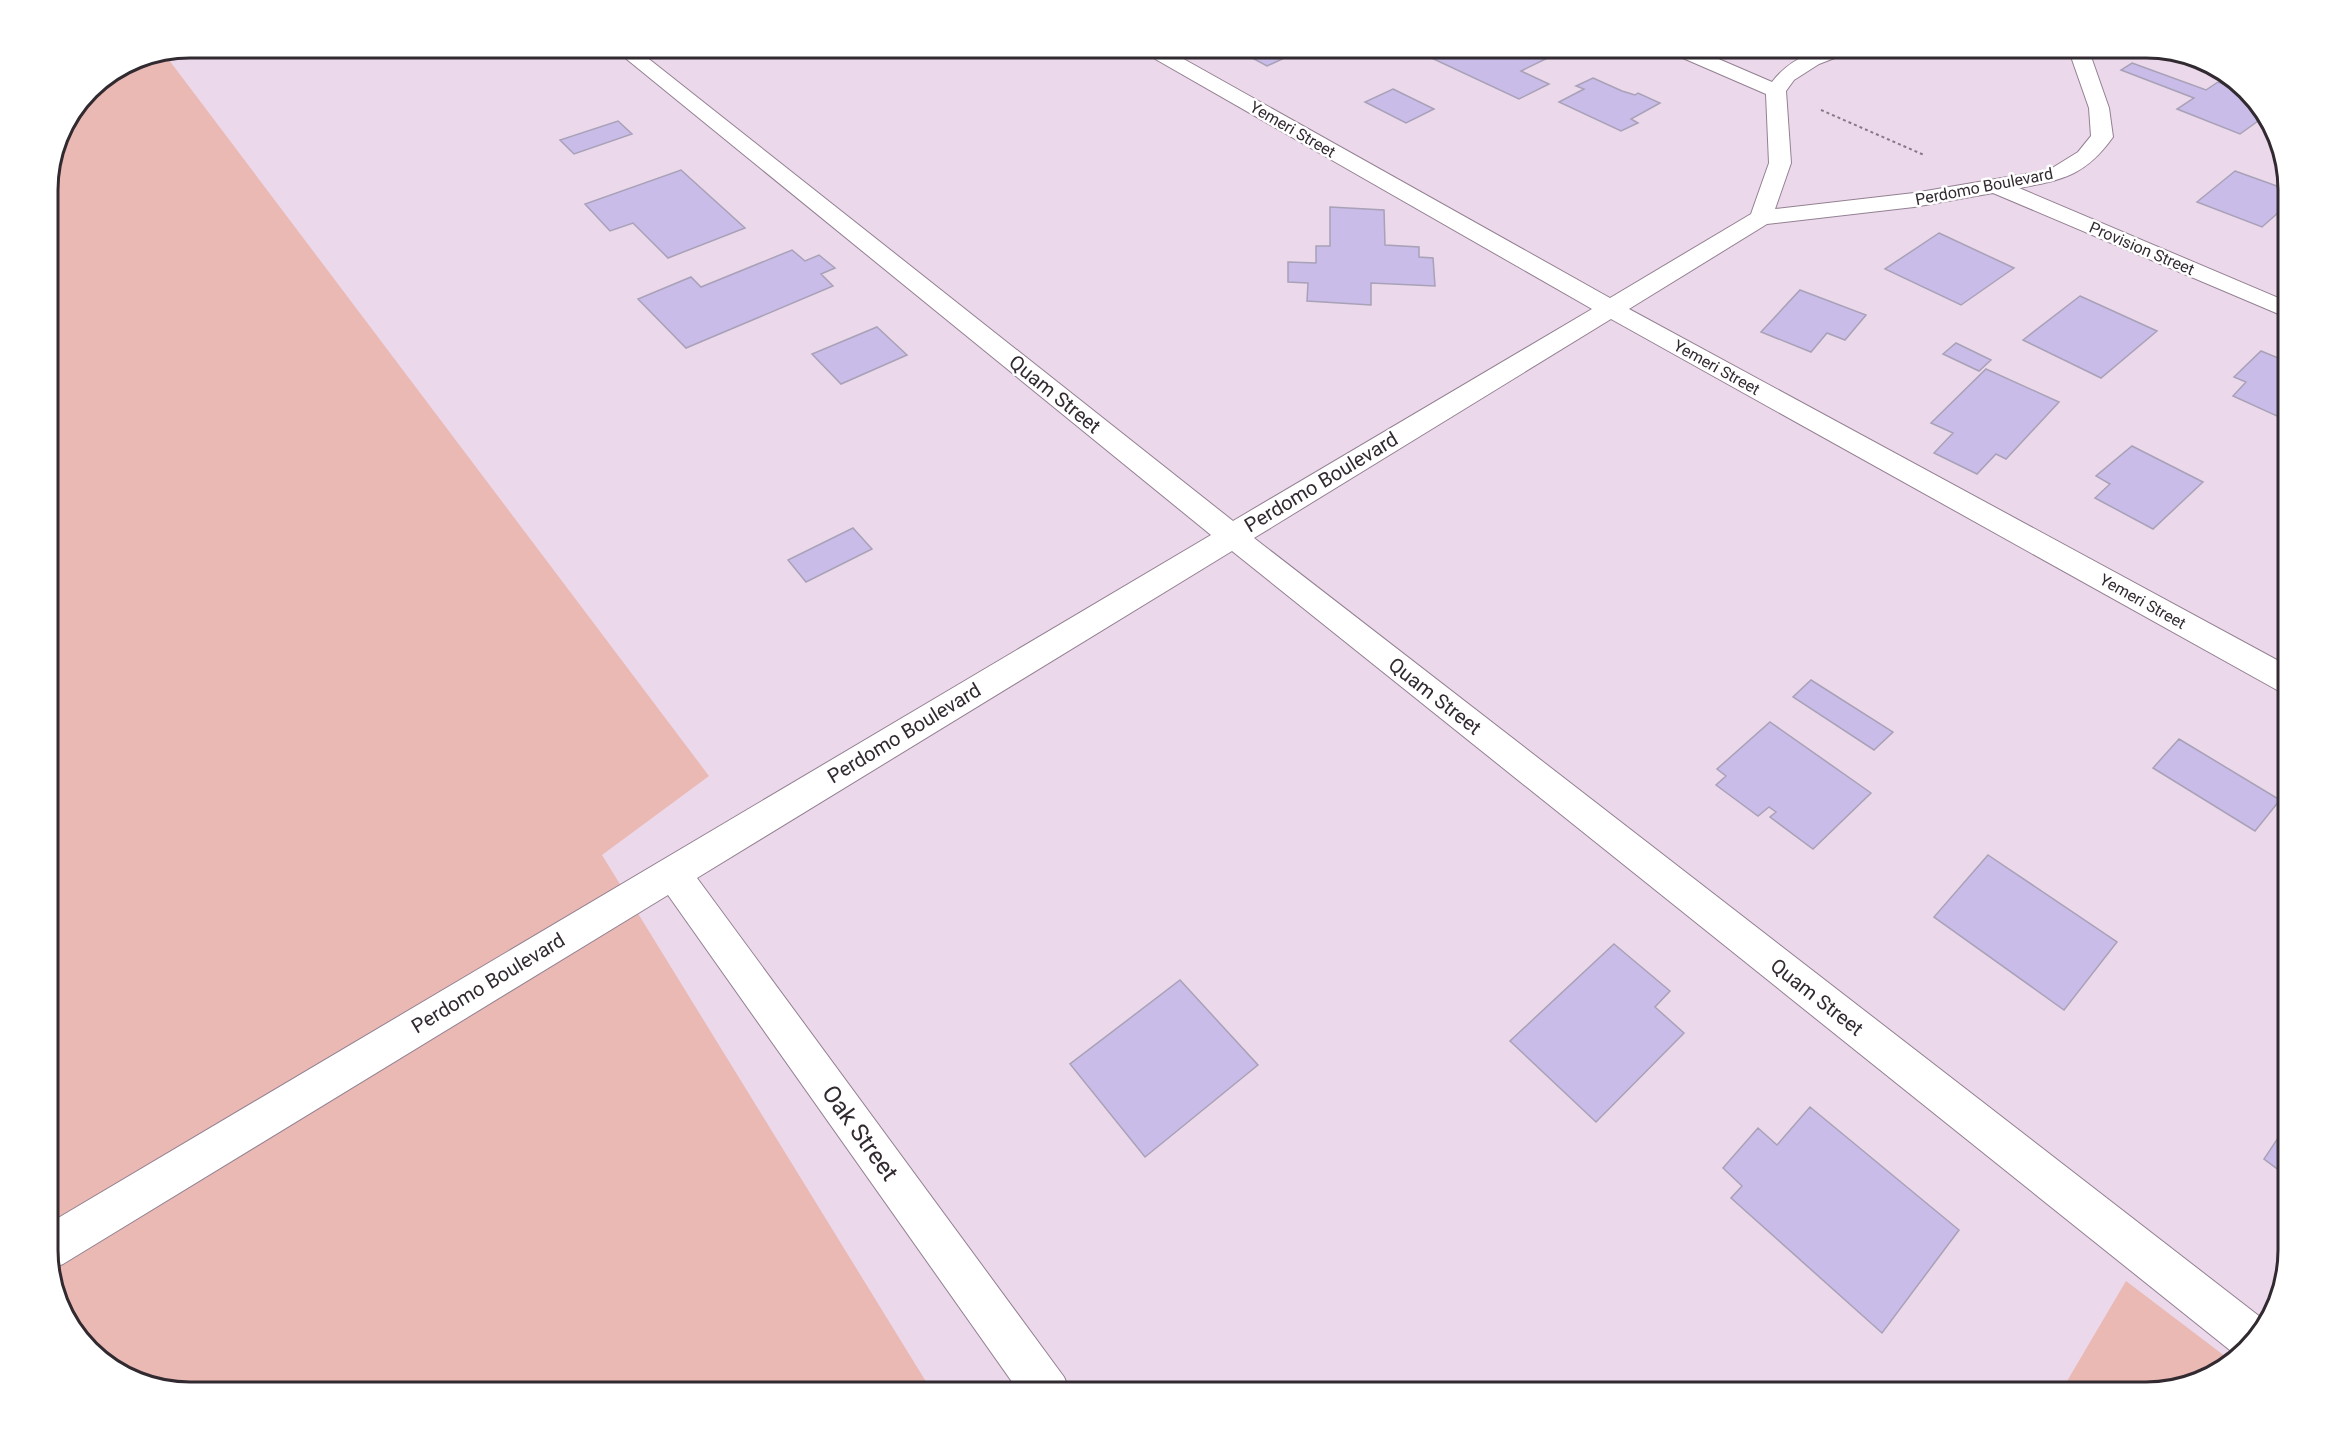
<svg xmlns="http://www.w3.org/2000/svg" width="2336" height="1441" font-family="Roboto,sans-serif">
	<rect width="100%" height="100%" fill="#ebd8ea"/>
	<path fill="#eab9b3" d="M191 48H209L169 60 709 776 602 855 933 1393H191L119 1374 67 1322 48 1259V182L63 128 90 90 137 59Z
		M2126 1281 2230 1360 2217 1374 2145 1393H2060Z"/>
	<path fill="#cabce8" stroke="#a8a1b7" stroke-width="1.5" d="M1243 48H1306L1267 66 1237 50Z
		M1439 48H1469L1483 54 1497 48 1564 50 1521 71 1549 84 1519 99 1425 55Z
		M2132 63 2206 90 2218 82 2240 91 2265 116 2240 134 2177 109 2194 98 2121 70Z
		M1593 78 1622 91 1635 95 1638 93 1660 103 1631 119 1638 123 1621 131 1559 102 1584 89 1576 86Z
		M1393 89 1434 109 1406 123 1365 102Z
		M618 121 632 134 574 154 560 140Z
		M681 170 745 228 668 258 633 223 610 231 585 204Z
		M2235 171 2288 190V204L2262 227 2197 202Z
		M1330 207 1384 210 1385 245 1419 247V257L1433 258 1435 286 1371 283V305L1307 301 1308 283 1288 282V262L1316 263V246H1330Z
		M1939 233 2014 268 1961 305 1885 269Z
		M792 250 805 261 819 255 835 268 821 274 833 286 686 348 638 299 691 277 701 287Z
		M1800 290 1866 315 1845 340 1827 333 1811 352 1761 332Z
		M2080 296 2157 331 2101 378 2023 340Z
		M877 327 907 355 841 384 812 354Z
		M1956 343 1991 360 1979 371 1943 354Z
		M2261 351 2288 362V421L2233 396 2246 382 2234 377Z
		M1986 369 2059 402 2006 459 1996 454 1977 474 1934 453 1953 433 1931 423Z
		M2132 446 2203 482 2153 529 2095 498 2110 484 2096 476Z
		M853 528 872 549 806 582 788 560Z
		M1811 680 1893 732 1874 750 1793 697Z
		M1770 722 1871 793 1813 849 1770 817 1776 812 1769 807 1758 816 1716 785 1726 776 1717 769Z
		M2179 739 2280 800 2255 831 2153 768Z
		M1988 855 2117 942 2064 1010 1934 917Z
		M1614 944 1670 991 1655 1007 1684 1033 1596 1122 1510 1041Z
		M1180 980 1258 1065 1145 1157 1070 1064Z
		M1810 1107 1959 1230 1882 1333 1731 1198 1742 1186 1723 1168 1758 1128 1777 1145Z
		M2288 1123V1177L2264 1159Z"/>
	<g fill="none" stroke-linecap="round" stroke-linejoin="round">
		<g stroke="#938192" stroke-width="2">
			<path id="street" d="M613 48H635L1233 521 1592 309 1143 52 1140 48H1164L1610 298 1751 214 1769 163 1766 94 1669 52 1666 48H1693L1772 82C1793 55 1820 48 1853 48L1850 52 1819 64 1794 80 1786 91 1791 163 1775 209 1914 193 2049 170 2078 152 2091 136 2089 108 2068 48H2088L2109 108 2113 137C2086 175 2063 180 2019 188L2288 302V318L1993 193 1914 207 1767 224 1629 309 2288 666V693L2277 690 1611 319 1254 538 2268 1323 2236 1355 1232 551 697 878 1064 1377 1071 1393H1020L668 895 63 1264 51 1269 48 1259V1224L1211 535Z"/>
		</g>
		<path stroke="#877a86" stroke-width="2" stroke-dasharray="3 3" stroke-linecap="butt" d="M1821 110 1924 155"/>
		<use href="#street" fill="#fff" fill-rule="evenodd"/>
	</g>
	<g text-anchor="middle" stroke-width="5" stroke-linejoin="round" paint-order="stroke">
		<g font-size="16" fill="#322a31" stroke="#fff">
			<text transform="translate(1293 129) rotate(30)" y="6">Yemeri Street</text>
			<text transform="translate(1984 186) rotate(-11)" y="6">Perdomo Boulevard</text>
			<text transform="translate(2142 248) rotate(23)" y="6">Provision Street</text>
			<text transform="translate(1717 367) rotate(29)" y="6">Yemeri Street</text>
			<text transform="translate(2143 601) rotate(29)" y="6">Yemeri Street</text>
		</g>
		<g font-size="20" fill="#322a31" stroke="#fff">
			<text transform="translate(1055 394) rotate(39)" y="7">Quam Street</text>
			<text transform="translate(1321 482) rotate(-31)" y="7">Perdomo Boulevard</text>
			<text transform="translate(1435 696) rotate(38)" y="7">Quam Street</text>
			<text transform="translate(904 733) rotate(-31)" y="7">Perdomo Boulevard</text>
			<text transform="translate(488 983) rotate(-31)" y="7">Perdomo Boulevard</text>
			<text transform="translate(1817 997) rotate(38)" y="7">Quam Street</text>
		</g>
		<g font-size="24" fill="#322a31" stroke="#fff">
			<text transform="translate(860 1133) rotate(54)" y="8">Oak Street</text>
		</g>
	</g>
	<path d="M0 0H2336V1441H0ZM190 58H2146A132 132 0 0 1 2278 190V1250A132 132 0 0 1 2146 1382H190A132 132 0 0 1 58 1250V190A132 132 0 0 1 190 58Z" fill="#fff" fill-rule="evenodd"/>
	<path fill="none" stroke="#322a31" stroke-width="3" d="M190 58H2146A132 132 0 0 1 2278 190V1250A132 132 0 0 1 2146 1382H190A132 132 0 0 1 58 1250V190A132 132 0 0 1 190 58Z"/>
</svg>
